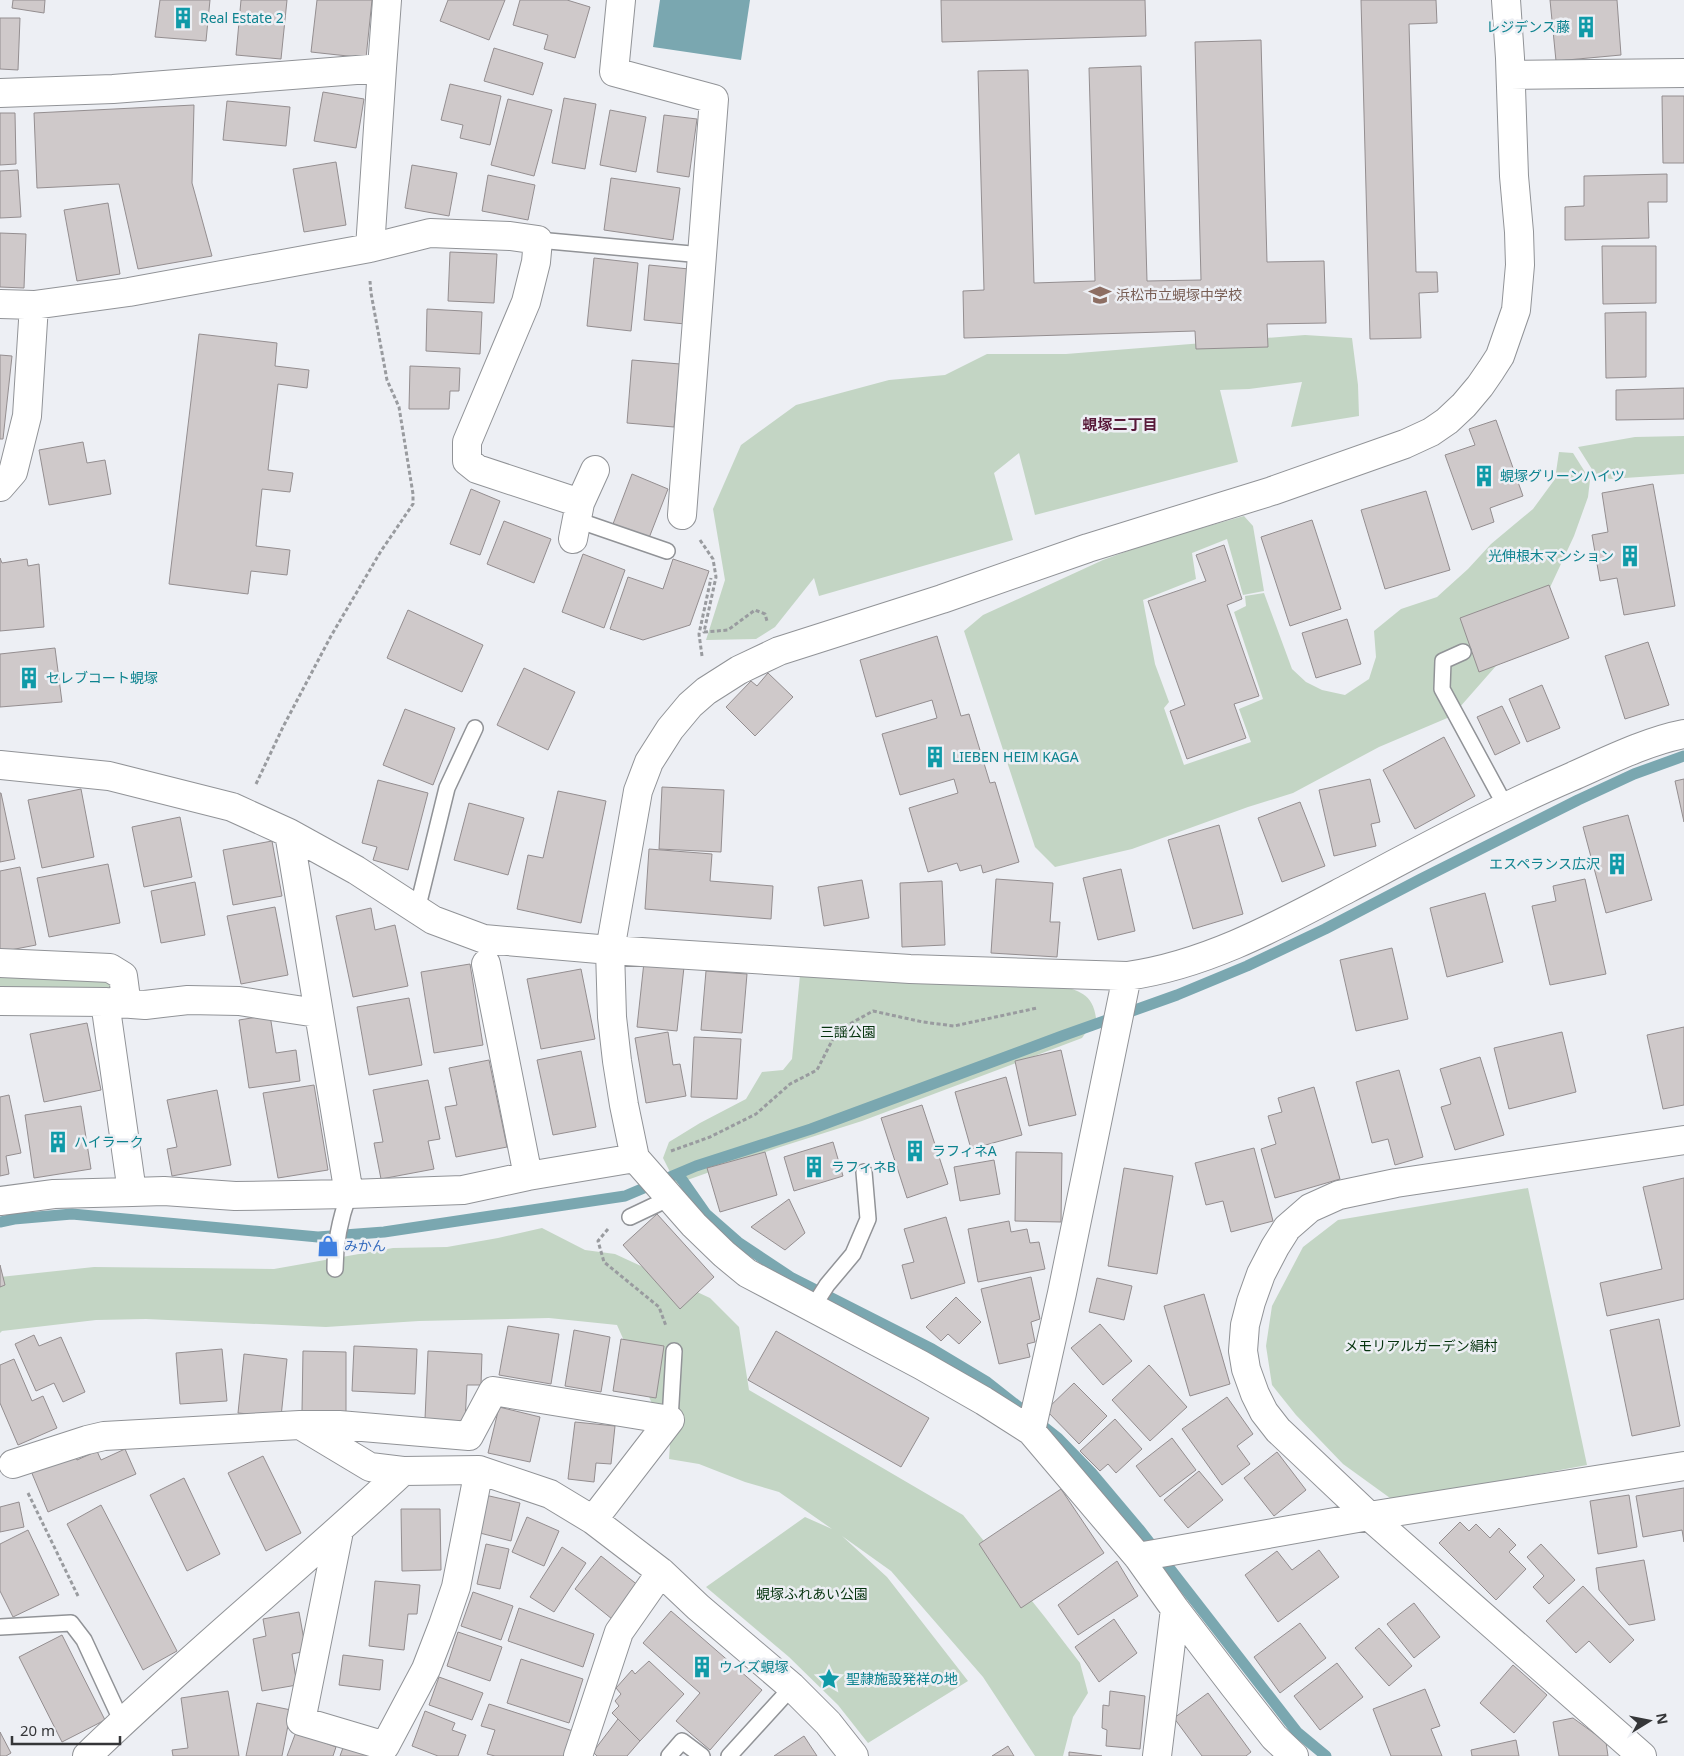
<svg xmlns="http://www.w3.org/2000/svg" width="1684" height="1756" font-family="'Noto Sans','Noto Sans JP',sans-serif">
	<rect width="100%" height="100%" fill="#edeff4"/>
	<path fill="#c3d5c4" d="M1305 335 1352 338 1358 385 1359 416 1291 427 1302 382 1249 389 1220 390 1238 462 1035 515 1019 453 994 473 1013 540 819 596 814 578 775 627 756 639 706 640 725 580 713 509 741 445 796 405 889 380 945 375 987 354H1066Z
		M1684 436V474L1610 479 1595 474 1578 447 1635 437Z
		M1559 452 1573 453 1590 480 1588 497 1574 536 1546 596 1510 650 1452 716 1379 747 1293 793 1248 807 1132 849 1055 867 1035 847 964 631 983 615 1103 560 1155 541 1244 516 1253 526 1264 591 1243 595 1227 539 1192 553 1196 579 1143 600 1155 664 1169 702 1164 708 1184 765 1251 742 1239 709 1263 699 1234 612 1246 606 1245 596 1264 593 1292 669 1306 682 1322 690 1345 695 1369 679 1376 657 1374 631 1401 609 1437 597 1468 569 1491 544 1533 509 1555 479Z
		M0 969 112 979V987L108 994 0 992Z
		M800 975 862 981 869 977 1057 984C1078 991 1093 993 1096 1018L1082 1038 862 1121 777 1148 676 1184 663 1158 669 1142 700 1123 746 1099 762 1072 783 1070 792 1059Z
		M1528 1188 1587 1465 1425 1495 1390 1498 1343 1464 1296 1415 1272 1385 1266 1346 1272 1306 1303 1247 1338 1220Z
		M542 1228 585 1250 615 1254 710 1298 739 1327 749 1390 963 1515 1044 1616 1080 1663 1088 1693 1073 1717 1063 1756H1035L983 1677 891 1571 842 1536 887 1577 968 1681 868 1743 838 1705 789 1657 706 1587 805 1517 832 1529 779 1492 745 1482 699 1464 669 1459 670 1444 617 1325 549 1318 419 1321 326 1327 146 1319 96 1320 2 1331 0 1333V1277L94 1267 274 1269 393 1248 447 1247 498 1238Z"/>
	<path fill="#7aa7b0" d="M660 0H750L741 60 653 47Z"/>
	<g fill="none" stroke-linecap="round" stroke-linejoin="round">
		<path stroke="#7aa7b0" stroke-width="11" d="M678 1174 706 1214 738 1242 792 1278 932 1349 987 1382 1058 1438 1091 1472 1139 1529 1297 1732 1326 1756
			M0 1222 14 1219 72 1214 318 1237 384 1232 625 1196 696 1166 811 1129 1062 1036 1177 995 1247 966 1325 929 1421 879 1578 800 1634 774 1684 756"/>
	</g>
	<path fill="#cfc9ca" stroke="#948e90" d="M13 0H45L44 13 12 8Z
		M160 0H210L206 41 155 37Z
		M241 0H287L281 59 236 55Z
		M317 0H372L366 58 311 52Z
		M448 0H505L489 40 440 21Z
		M520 0H567L590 7 575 58 544 49 548 35 513 25Z
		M941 0H1145L1146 36 942 42Z
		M1361 0H1436L1437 23 1409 24 1416 272H1437L1438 292 1419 293 1421 338 1370 339Z
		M1550 0H1617L1621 55 1556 61Z
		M0 18H20L18 70 0 69Z
		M1261 40 1267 262 1324 261 1326 323 1267 324 1268 347 1196 349 1195 331 964 338 963 291 984 290 978 71 1028 70 1034 283 1095 281 1089 68 1141 66 1147 281 1201 280 1195 42Z
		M494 48 543 63 533 95 484 81Z
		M450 84 501 96 490 145 460 138 463 125 441 120Z
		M323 92 364 99 356 148 314 141Z
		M1662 96H1684V163H1663Z
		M564 98 596 104 585 169 552 163Z
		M508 99 552 110 534 176 491 165Z
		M227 101 290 107 286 146 223 140Z
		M194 105 192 183 212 256 138 269 119 184 37 188 34 113Z
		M610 110 646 117 636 172 600 165Z
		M0 113H15L16 164 0 165Z
		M664 115 697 119 689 177 657 172Z
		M336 162 346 225 304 232 293 169Z
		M412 165 457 173 449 216 405 208Z
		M18 170 21 217 0 218V171Z
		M1667 174V202H1648L1649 238 1565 240V207L1584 206V176Z
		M488 175 535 185 528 220 482 211Z
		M611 178 680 188 673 240 604 230Z
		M108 203 120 274 77 281 64 210Z
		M0 233 26 234 24 288 0 287Z
		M1602 246H1656V303L1603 304Z
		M450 252 497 254 494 303 448 301Z
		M594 258 638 263 631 331 587 326Z
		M649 265 689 269 685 324 644 320Z
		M427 309 482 312 480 354 426 351Z
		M1646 312V377L1606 378 1605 313Z
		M199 334 277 343 275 366 309 370 307 388 278 384 268 470 293 473 290 492 262 489 256 546 290 550 287 575 251 571 248 594 169 584Z
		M0 355 12 356 3 439H0Z
		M632 360 680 364 674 427 627 423Z
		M410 366 460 368 459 391H450L449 409H409Z
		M1684 388V419L1616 420V390Z
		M1496 420 1523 496 1490 508 1494 522 1472 530 1445 455 1475 445 1469 429Z
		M83 442 87 463 105 460 111 494 49 505 39 450Z
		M632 474 668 489 649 538 613 524Z
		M1653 484 1675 606 1624 615 1617 578 1600 581 1592 535 1608 532 1602 493Z
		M471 489 500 501 480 555 450 544Z
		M1426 491 1450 570 1385 589 1361 510Z
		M1312 520 1341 609 1290 626 1261 537Z
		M504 521 551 539 534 583 487 564Z
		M1224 545 1242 599 1227 605 1259 696 1234 704 1246 738 1187 759 1170 711 1185 705 1148 601 1206 581 1196 555Z
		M583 554 625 570 604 628 562 612Z
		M0 558 2 563 27 559 28 566 39 564 44 627 0 631Z
		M673 559 709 571 690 625 643 640 610 629 628 577 663 589Z
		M1549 585 1569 638 1479 672 1460 618Z
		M408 610 483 645 462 692 387 658Z
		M1347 619 1361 664 1316 678 1302 633Z
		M937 636 961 716 969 714 990 783 995 782 1019 862 983 873 981 865 960 871 957 863 928 872 909 808 958 793 954 779 900 795 882 734 937 718 932 700 876 717 860 660Z
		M1648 642 1669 705 1625 719 1605 656Z
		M55 648 62 702 0 707V654Z
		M524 668 575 692 548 750 497 725Z
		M768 673 793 697 755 736 726 707 751 681 757 686Z
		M1542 685 1560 728 1527 742 1509 699Z
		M1502 706 1520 743 1495 755 1477 717Z
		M405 709 455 728 433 785 383 765Z
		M1444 737 1475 796 1415 829 1383 770Z
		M1370 779 1380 822 1371 824 1376 846 1334 856 1319 790Z
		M1684 779V822L1675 781Z
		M378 780 428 793 408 870 373 860 377 847 362 843Z
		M662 787 724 790 721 852 659 849Z
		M81 789 94 857 42 868 28 800Z
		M558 791 606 801 581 923 517 909 528 855 543 858Z
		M1 793 15 859 0 862V793Z
		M1300 802 1325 866 1282 882 1258 818Z
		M469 803 524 818 508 875 454 860Z
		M1628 815 1652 900 1606 913 1583 827Z
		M180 817 192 877 144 887 132 827Z
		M1219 825 1243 914 1193 929 1168 840Z
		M272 841 282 896 233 905 223 850Z
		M649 849 712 854 710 881 773 886 771 919 645 909Z
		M108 864 120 923 49 937 37 878Z
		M20 867 36 945 0 952V871Z
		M1121 869 1135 931 1098 940 1083 878Z
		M996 879 1053 883 1050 922H1060L1057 957 991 953Z
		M1585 879 1606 974 1550 985 1532 906 1556 901 1553 886Z
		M862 880 869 918 824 926 818 887Z
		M942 881 945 945 902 947 900 883Z
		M195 882 205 935 161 943 151 891Z
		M1485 893 1503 962 1447 977 1430 908Z
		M275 907 288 975 241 984 227 916Z
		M371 908 375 930 395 925 408 986 353 997 336 916Z
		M1392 948 1408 1019 1356 1031 1340 960Z
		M644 962 684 967 677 1031 637 1027Z
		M470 964 483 1045 434 1053 421 972Z
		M581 969 595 1039 541 1049 527 979Z
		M706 971 747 974 742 1033 701 1030Z
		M409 998 422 1065 369 1075 357 1007Z
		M270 1015 276 1053 296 1050 300 1081 249 1088 239 1020Z
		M87 1023 101 1090 44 1102 30 1034Z
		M1684 1027V1105L1663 1109 1647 1035Z
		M668 1032 673 1065 680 1064 686 1096 646 1103 635 1038Z
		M1562 1032 1576 1092 1509 1109 1494 1048Z
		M694 1037 741 1039 737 1099 691 1097Z
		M1061 1050 1076 1115 1029 1126 1015 1061Z
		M581 1051 596 1127 553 1135 537 1060Z
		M1480 1057 1504 1135 1455 1150 1441 1107 1451 1104 1440 1069Z
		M489 1060 507 1147 456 1157 445 1107 457 1105 449 1068Z
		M1399 1070 1423 1157 1395 1165 1388 1139 1372 1143 1356 1082Z
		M1006 1077 1022 1135 971 1149 955 1092Z
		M428 1080 440 1139 428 1141 434 1169 381 1179 374 1143 383 1142 373 1090Z
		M314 1085 328 1170 278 1178 263 1093Z
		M1314 1087 1340 1179 1275 1198 1261 1149 1276 1144 1268 1116 1282 1112 1278 1098Z
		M217 1090 231 1165 172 1176 167 1149 177 1147 167 1100Z
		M9 1095 21 1153 6 1156 9 1174 0 1176V1097Z
		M922 1105 948 1184 907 1198 881 1118Z
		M81 1106 91 1169 34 1178 25 1115Z
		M833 1142 843 1176 794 1191 784 1157Z
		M1254 1148 1273 1221 1231 1232 1223 1201 1206 1205 1195 1163Z
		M765 1152 777 1195 720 1212 707 1168Z
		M1016 1152 1062 1153 1061 1222 1015 1221Z
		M994 1160 1000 1194 960 1201 954 1167Z
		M1124 1168 1173 1176 1157 1274 1108 1266Z
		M1684 1178V1299L1607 1316 1600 1283 1662 1269 1643 1187Z
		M789 1199 805 1233 785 1250 751 1227Z
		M657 1214 714 1277 680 1309 623 1245Z
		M946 1217 965 1283 911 1299 902 1265 914 1262 904 1229Z
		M1009 1221 1011 1232 1027 1229 1030 1243 1039 1242 1045 1269 978 1282 968 1229Z
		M0 1265 5 1285 0 1287Z
		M1031 1277 1040 1319 1031 1322 1035 1342 1027 1344 1030 1357 999 1364 981 1289Z
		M1097 1278 1132 1286 1124 1320 1089 1312Z
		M1204 1294 1230 1384 1190 1396 1164 1306Z
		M956 1297 981 1322 959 1344 948 1334 941 1341 926 1327Z
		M1659 1319 1680 1426 1632 1436 1610 1330Z
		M1100 1324 1132 1361 1103 1385 1071 1348Z
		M508 1326 559 1334 551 1384 499 1375Z
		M574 1330 610 1337 601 1392 565 1386Z
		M776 1331 929 1418 901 1467 748 1380Z
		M34 1335 39 1346 61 1337 85 1392 63 1402 54 1383 36 1391 15 1344Z
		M621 1339 664 1346 656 1398 613 1391Z
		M354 1346 417 1349 415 1394 352 1391Z
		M222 1349 227 1401 180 1404 176 1353Z
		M303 1351 346 1352V1412L302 1411Z
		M428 1351 482 1354 481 1385H467L465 1421 425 1419Z
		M244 1354 287 1359 281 1417 238 1413Z
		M14 1359 32 1401 43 1396 57 1428 18 1445 0 1403V1365Z
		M1149 1365 1187 1407 1150 1441 1112 1400Z
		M1074 1383 1107 1416 1079 1444 1046 1410Z
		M1227 1397 1253 1434 1237 1446 1250 1464 1222 1485 1182 1429Z
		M499 1407 540 1417 530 1462 488 1453Z
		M1115 1419 1142 1449 1116 1473 1108 1464 1100 1471 1080 1451Z
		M575 1422 615 1426 611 1464 596 1463 594 1482 568 1479Z
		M1172 1438 1196 1470 1160 1497 1136 1466Z
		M125 1449 136 1474 48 1512 31 1471 74 1452 77 1460 97 1451 101 1460Z
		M1277 1452 1306 1490 1274 1516 1244 1478Z
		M263 1456 301 1533 266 1551 228 1473Z
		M1199 1471 1223 1500 1188 1528 1164 1500Z
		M184 1478 220 1554 187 1571 150 1495Z
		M1684 1488V1542L1682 1530 1643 1537 1636 1496Z
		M1061 1489 1104 1553 1021 1608 979 1544Z
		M485 1495 520 1503 511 1541 476 1532Z
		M1629 1495 1637 1547 1598 1554 1590 1501Z
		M19 1502 24 1527 0 1532V1507Z
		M101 1505 177 1651 143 1670 67 1524Z
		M401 1509H440L441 1570 402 1571Z
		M527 1517 559 1531 544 1566 512 1552Z
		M1460 1522 1469 1531 1476 1524 1490 1538 1499 1528 1516 1545 1509 1552 1526 1569 1496 1600 1439 1543Z
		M28 1530 59 1595 13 1617 0 1591V1544Z
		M486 1544 509 1549 500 1589 477 1584Z
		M1541 1544 1575 1580 1549 1604 1533 1587 1544 1576 1527 1557Z
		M562 1547 586 1563 554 1612 530 1597Z
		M1319 1550 1339 1577 1278 1622 1245 1575 1277 1551 1292 1570Z
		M601 1556 639 1586 612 1619 575 1589Z
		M1644 1560 1655 1620 1629 1625 1599 1590 1596 1568Z
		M1117 1561 1138 1596 1078 1635 1058 1605Z
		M375 1581 420 1585 417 1614H408L404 1650 369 1646Z
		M1583 1586 1634 1640 1610 1663 1589 1641 1576 1653 1546 1621Z
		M473 1592 513 1606 501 1640 461 1626Z
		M1414 1603 1440 1637 1414 1658 1387 1624Z
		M519 1608 594 1634 583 1667 508 1641Z
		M671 1611 762 1690 710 1750 676 1721 700 1693 643 1643Z
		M299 1612 306 1651 292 1654 297 1685 262 1691 253 1639 266 1636 263 1619Z
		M1114 1619 1137 1653 1099 1682 1075 1647Z
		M1300 1623 1326 1658 1280 1693 1254 1657Z
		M1379 1628 1412 1666 1389 1686 1355 1648Z
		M458 1632 502 1647 490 1681 447 1666Z
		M62 1635 105 1720 62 1742 19 1657Z
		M343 1655 383 1660 380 1690 339 1685Z
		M521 1659 583 1679 569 1723 507 1703Z
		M649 1661 684 1694 640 1741 612 1713 619 1706 615 1701 621 1694 616 1688 632 1670 635 1674Z
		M1337 1663 1363 1697 1320 1730 1294 1696Z
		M1513 1665 1547 1695 1514 1733 1480 1703Z
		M439 1677 483 1693 472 1720 429 1705Z
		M1425 1689 1440 1726 1431 1729 1442 1756H1391L1373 1709Z
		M228 1691 239 1756H173L172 1750 188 1748 181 1698Z
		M1110 1691 1145 1696 1140 1749 1106 1746 1107 1730 1102 1728 1103 1705 1109 1706Z
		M1208 1693 1251 1752 1246 1756H1202L1174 1718Z
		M257 1703 291 1710 282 1756H246Z
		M489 1704 573 1731 565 1756H495L487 1754 495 1730 481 1726Z
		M425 1711 455 1723 452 1730 466 1735 458 1756H438L412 1746Z
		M1573 1718 1606 1742 1608 1756H1559L1553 1722Z
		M618 1719 640 1741 627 1756H597L593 1752Z
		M0 1732 11 1753 6 1756H0Z
		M296 1732 336 1747 333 1756H287Z
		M804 1736 817 1756H774Z
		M1516 1740 1519 1756H1472L1471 1750Z
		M344 1745 377 1756H340Z
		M1008 1746 1014 1756H992Z
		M1069 1752 1102 1756H1069Z"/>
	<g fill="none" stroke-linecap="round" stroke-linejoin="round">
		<g stroke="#919397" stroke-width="18">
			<path id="service" d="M538 240 702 255
				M577 520 667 551
				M1463 652 1443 661 1442 689 1506 807
				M417 910 447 788 475 728
				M630 1217 670 1198
				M335 1269C335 1242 340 1219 349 1194
				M813 1307 827 1285 853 1254 868 1219 864 1172
				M670 1420 674 1351
				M0 1627 71 1623 84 1640 122 1722
				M669 1756 682 1741 702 1756
				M729 1756 792 1687"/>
		</g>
		<g stroke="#919397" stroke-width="30">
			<path id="minor" d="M621 0 614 72 714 99 682 515
				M382 68 387 0
				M1511 75 1684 73
				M0 93 113 89 382 68 370 248 129 292 34 305
				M370 248 430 233 510 236 538 240 536 262 526 302 467 442V461L477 469 580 503
				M0 304 34 305 27 416 13 472 0 487
				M573 539 580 503 595 470
				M0 765 109 776 232 807 289 833 356 870 433 920 484 939 610 950 910 969 1127 976C1206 965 1277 926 1347 889 1421 850 1494 810 1571 777 1605 762 1647 741 1684 734
				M289 833 349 1194
				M0 963 110 968 123 976 125 991 117 1003
				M486 964 528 1176
				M0 1001 105 1002 145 1005 188 1000 239 1001 317 1013
				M105 1002 132 1192
				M0 1201 54 1194 132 1192 164 1191 235 1196 349 1194 463 1190 528 1176 635 1158
				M300 1425H339L469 1436 493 1391 670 1420 593 1520
				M1031 1431 1062 1293 1127 976
				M13 1464 87 1440 104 1436 300 1425 370 1467 403 1471
				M1369 1516 1278 1430 1264 1412 1255 1394 1246 1369 1243 1351 1245 1325 1251 1302 1261 1274 1275 1247 1287 1228 1310 1208 1339 1195 1396 1183 1684 1140
				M339 1531 301 1721 385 1746 426 1669 443 1625 456 1587 479 1470
				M1138 1557 1369 1516
				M87 1756C189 1657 299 1568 403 1471L479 1470 550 1494 593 1520 661 1572
				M578 1756 619 1632 661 1572 698 1607 792 1687 828 1723 854 1756
				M1157 1756 1175 1609
				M1294 1756 1274 1737 1234 1686 1175 1609 1138 1557 1031 1431 984 1401 921 1365 747 1273 724 1254 694 1225 635 1158 624 1105 617 1061 612 1017 610 950 638 791 649 762 670 729 690 705 706 691 739 670 779 651 942 599 1088 548 1272 491 1405 444 1431 432 1447 421 1464 405 1480 386 1491 370 1500 356 1516 310 1520 265 1519 232 1514 176 1510 58 1506 0
				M1642 1756 1369 1516 1684 1466"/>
		</g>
		<path stroke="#999b9f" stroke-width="3" stroke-dasharray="4 2.5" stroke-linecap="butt" d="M700 540 713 559 716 577 704 632 728 630 755 610 765 614 767 621
			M702 656 699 634 711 578
			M256 784 283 727 331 636 381 551 413 504V494L399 407 387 380 371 293 370 281
			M671 1151 710 1137 756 1114 790 1084 817 1070 837 1031 873 1011 923 1022 954 1026 1037 1008
			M608 1229 598 1241 604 1262 659 1307 666 1326
			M28 1493 79 1598"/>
		<use href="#service" stroke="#fff" stroke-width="15"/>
		<use href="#minor" stroke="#fff" stroke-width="28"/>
	</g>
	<defs>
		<g id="building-bare" transform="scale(1.725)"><path d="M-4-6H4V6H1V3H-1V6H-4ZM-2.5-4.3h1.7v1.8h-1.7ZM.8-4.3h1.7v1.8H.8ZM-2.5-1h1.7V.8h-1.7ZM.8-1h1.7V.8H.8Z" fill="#0f9aa8" stroke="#edeff4" stroke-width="2.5" paint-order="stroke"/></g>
		<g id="school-bare" transform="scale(1.725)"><path d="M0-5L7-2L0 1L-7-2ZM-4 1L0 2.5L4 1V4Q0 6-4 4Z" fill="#8d6e63" stroke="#edeff4" stroke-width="2.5" paint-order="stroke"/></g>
		<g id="shop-bare" transform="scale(1.725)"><path d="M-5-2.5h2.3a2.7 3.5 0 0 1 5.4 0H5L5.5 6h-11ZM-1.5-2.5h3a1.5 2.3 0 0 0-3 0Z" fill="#3f7fe0" stroke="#edeff4" stroke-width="2.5" paint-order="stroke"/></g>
		<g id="sight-bare" transform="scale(1.725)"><path d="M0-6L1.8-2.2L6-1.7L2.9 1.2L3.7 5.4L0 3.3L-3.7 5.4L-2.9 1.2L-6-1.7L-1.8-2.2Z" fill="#0f9aa8" stroke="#edeff4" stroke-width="2.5" paint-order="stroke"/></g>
	</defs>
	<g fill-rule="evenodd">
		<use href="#building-bare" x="183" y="18"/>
		<use href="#building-bare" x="1586" y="27"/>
		<use href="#school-bare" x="1100" y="295"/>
		<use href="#building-bare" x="1484" y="476"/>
		<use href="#building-bare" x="1630" y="556"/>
		<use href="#building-bare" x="29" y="678"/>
		<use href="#building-bare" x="935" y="757"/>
		<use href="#building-bare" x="1617" y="864"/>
		<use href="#building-bare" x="58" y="1142"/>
		<use href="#building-bare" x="915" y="1151"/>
		<use href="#building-bare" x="814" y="1167"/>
		<use href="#shop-bare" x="328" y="1246"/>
		<use href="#building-bare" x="702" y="1667"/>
		<use href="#sight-bare" x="829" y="1679"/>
	</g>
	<g text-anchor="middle" stroke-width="5" stroke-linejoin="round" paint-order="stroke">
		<g font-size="14" fill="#0d838f" stroke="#edeff4" text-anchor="start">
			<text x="200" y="23">Real Estate 2</text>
			<text x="1570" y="32" text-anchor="end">レジデンス藤</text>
			<text x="1500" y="481">蜆塚グリーンハイツ</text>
			<text x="1614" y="561" text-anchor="end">光伸根木マンション</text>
			<text x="46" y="683">セレブコート蜆塚</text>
			<text x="952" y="762">LIEBEN HEIM KAGA</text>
			<text x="1600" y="869" text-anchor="end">エスペランス広沢</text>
			<text x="74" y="1147">ハイラーク</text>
			<text x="932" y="1156">ラフィネA</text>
			<text x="831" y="1172">ラフィネB</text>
			<text x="719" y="1672">ウイズ蜆塚</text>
			<text x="846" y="1684">聖隷施設発祥の地</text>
		</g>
		<g font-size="14" fill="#785e54" stroke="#edeff4" text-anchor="start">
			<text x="1116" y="300">浜松市立蜆塚中学校</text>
		</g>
		<g font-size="14" fill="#05330e" stroke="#edeff4">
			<text x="848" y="1037">三謡公園</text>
			<text x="1421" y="1351">メモリアルガーデン絹村</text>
			<text x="812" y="1599">蜆塚ふれあい公園</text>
		</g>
		<g font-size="14" fill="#366cbe" stroke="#edeff4" text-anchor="start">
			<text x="344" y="1251">みかん</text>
		</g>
		<g font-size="15" font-weight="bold" fill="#571838" stroke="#edeff4">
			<text x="1120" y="430">蜆塚二丁目</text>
		</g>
	</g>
	<g transform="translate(1649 1721) rotate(80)" stroke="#edeff4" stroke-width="4" paint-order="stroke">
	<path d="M0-4L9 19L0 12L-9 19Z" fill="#353638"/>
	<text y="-8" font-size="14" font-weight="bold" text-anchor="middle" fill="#353638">N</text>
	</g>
	<path d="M12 1736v8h108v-8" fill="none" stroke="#353638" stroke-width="2.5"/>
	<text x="20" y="1736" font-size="15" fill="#353638" stroke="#edeff4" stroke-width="4" paint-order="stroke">20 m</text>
</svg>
